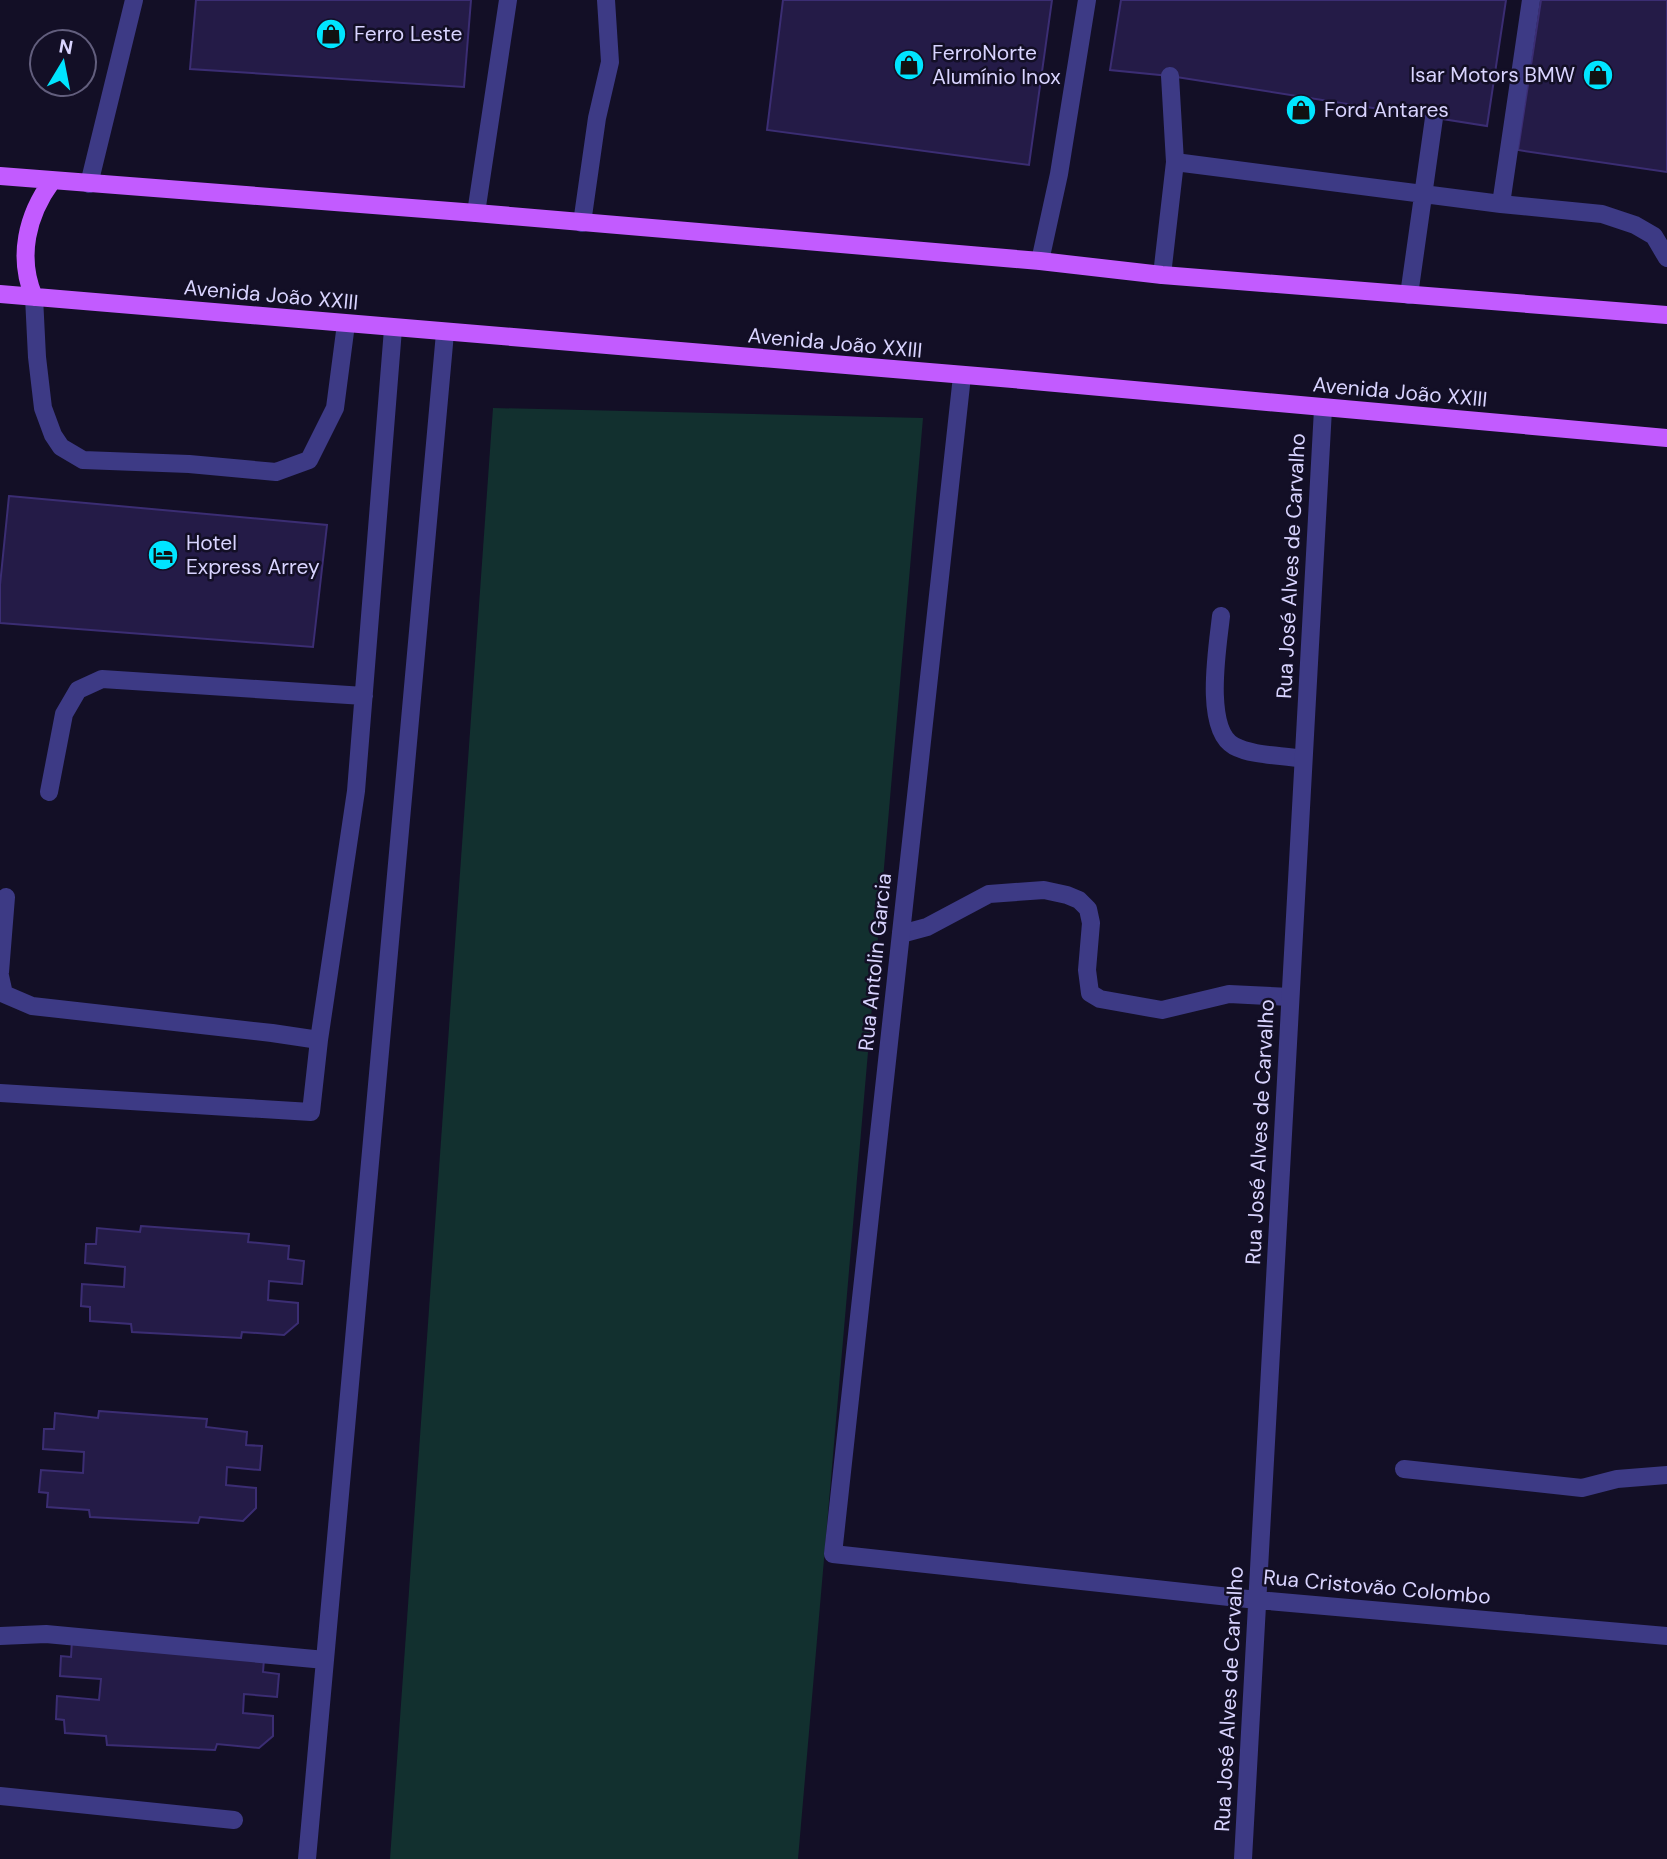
<svg xmlns="http://www.w3.org/2000/svg" width="1667" height="1859" font-family="'DM Sans',sans-serif">
	<rect width="100%" height="100%" fill="#130f26"/>
	<path fill="#12302f" d="M493 408 923 418 798 1859H390Z"/>
	<path fill="#241b47" stroke="#3b2d73" stroke-width="2" d="M196 0H471L464 87 190 69Z
		M783 0H1052L1029 165 767 130Z
		M1121 0H1506L1487 126 1170 76 1110 70Z
		M1541 0H1667V172L1518 150Z
		M9 496 327 525 313 647 0 623V585Z
		M141 1226 249 1234 248 1242 289 1246 288 1259 304 1261 302 1284 269 1281 268 1300 298 1303V1323L284 1335 242 1332 241 1338 132 1332 131 1324 90 1321V1307L81 1306 82 1284 124 1287 125 1267 85 1263 86 1244H96L97 1228 140 1232Z
		M99 1411 207 1419 206 1427 247 1432 246 1445 262 1446 260 1470 227 1467 226 1485 256 1488V1508L243 1521 200 1517 198 1523 90 1517 89 1510 47 1507 48 1493 39 1492 41 1470 83 1473 84 1452 43 1449 44 1429H54L55 1413 98 1418Z
		M72 1640 264 1659 263 1672 279 1674 277 1697 244 1694 243 1713 273 1716V1736L259 1748 217 1744 215 1750 107 1745 106 1736 65 1733 64 1720 56 1719 57 1696 99 1700 101 1679 60 1676 61 1656 71 1657Z"/>
	<g fill="none" stroke-linecap="round" stroke-linejoin="round">
		<path stroke="#3d3a85" stroke-width="18" d="M1175 162 1501 204 1602 214 1635 225 1654 236 1667 258
			M1501 204 1531 0
			M582 223 597 118 610 62 606 0
			M1162 275 1175 162 1170 76
			M1409 295 1434 118
			M34 297 37 357 43 408 53 435 61 447 83 460 189 464 276 472 309 460 335 408 346 324
			M1221 616C1218 645 1203 729 1234 746 1253 756 1282 755 1303 759
			M49 792 64 714 78 690 102 679 364 696
			M901 934 927 927 989 894 1044 890 1067 895 1079 900 1088 909 1091 923 1087 970 1090 993 1100 999 1162 1010 1229 994 1290 997
			M0 972 6 897
			M0 976 4 994 32 1006 272 1033 319 1040 356 791 393 329
			M0 1093 311 1112 319 1040
			M1404 1469 1582 1488 1617 1479 1667 1475
			M0 1636 46 1634 325 1660
			M0 1796 234 1820
			M307 1859 445 333"/>
		<path stroke="#3d3a85" stroke-width="18" d="M89 184 134 0
			M476 213 508 0
			M1040 261 1059 174 1087 0
			M962 376 833 1554 1257 1600 1667 1636
			M1243 1859 1323 409"/>
		<path stroke="#c25bff" stroke-width="18" d="M0 176 476 213 1040 261 1162 275 1667 315
			M0 294 1001 378 1667 438
			M34 297C17 257 27 215 52 181"/>
	</g>
	<defs>
		<g id="shop-disc" transform="scale(1.575)"><circle r="9.5" fill="#00e5ff" stroke="#130f26"/><path d="M-5-2.5h2.3a2.7 3.5 0 0 1 5.4 0H5L5.5 6h-11ZM-1.5-2.5h3a1.5 2.3 0 0 0-3 0Z" fill="#111"/></g>
		<g id="hotel-disc" transform="scale(1.575)"><circle r="9.5" fill="#00e5ff" stroke="#130f26"/><path d="M-6-4.5h1.5V1H6V5H4.5V3h-9V5H-6ZM-4 0a1.8 1.8 0 1 1 3.6 0ZM.5 0V-2.5h3Q6-2.5 6 0Z" fill="#111"/></g>
	</defs>
	<g fill-rule="evenodd">
		<use href="#shop-disc" x="331" y="34"/>
		<use href="#shop-disc" x="909" y="65"/>
		<use href="#shop-disc" x="1598" y="75"/>
		<use href="#shop-disc" x="1301" y="110"/>
		<use href="#hotel-disc" x="163" y="555"/>
	</g>
	<g text-anchor="middle" stroke-width="5" stroke-linejoin="round" paint-order="stroke">
		<g font-size="21" fill="#d9d4ff" stroke="#130f26" text-anchor="start">
			<text x="354" y="41">Ferro Leste</text>
			<text x="932" y="60">FerroNorte<tspan x="932" dy="24">Alumínio Inox</tspan></text>
			<text x="1575" y="82" text-anchor="end">Isar Motors BMW</text>
			<text x="1324" y="117">Ford Antares</text>
			<text x="186" y="550">Hotel<tspan x="186" dy="24">Express Arrey</tspan></text>
		</g>
		<g font-size="21" fill="#d9d4ff" stroke="#130f26">
			<text transform="translate(271 295) rotate(5)" y="7">Avenida João XXIII</text>
			<text transform="translate(835 343) rotate(5)" y="7">Avenida João XXIII</text>
			<text transform="translate(1400 392) rotate(5)" y="7">Avenida João XXIII</text>
			<text transform="translate(1291 566) rotate(-87)" y="7">Rua José Alves de Carvalho</text>
			<text transform="translate(875 962) rotate(-84)" y="7">Rua Antolin Garcia</text>
			<text transform="translate(1260 1132) rotate(-87)" y="7">Rua José Alves de Carvalho</text>
			<text transform="translate(1377 1587) rotate(5)" y="7">Rua Cristovão Colombo</text>
			<text transform="translate(1229 1699) rotate(-87)" y="7">Rua José Alves de Carvalho</text>
		</g>
	</g>
	<g transform="translate(63 63) rotate(10)"><circle r="33" fill="#130f26" stroke="#625e7d" stroke-width="2"/>
	<path d="M0-5L12 26L0 18L-12 26Z" fill="#00e5ff"/>
	<text y="-10" font-size="19" font-weight="bold" text-anchor="middle" fill="#d9d4ff">N</text>
	</g>
</svg>
